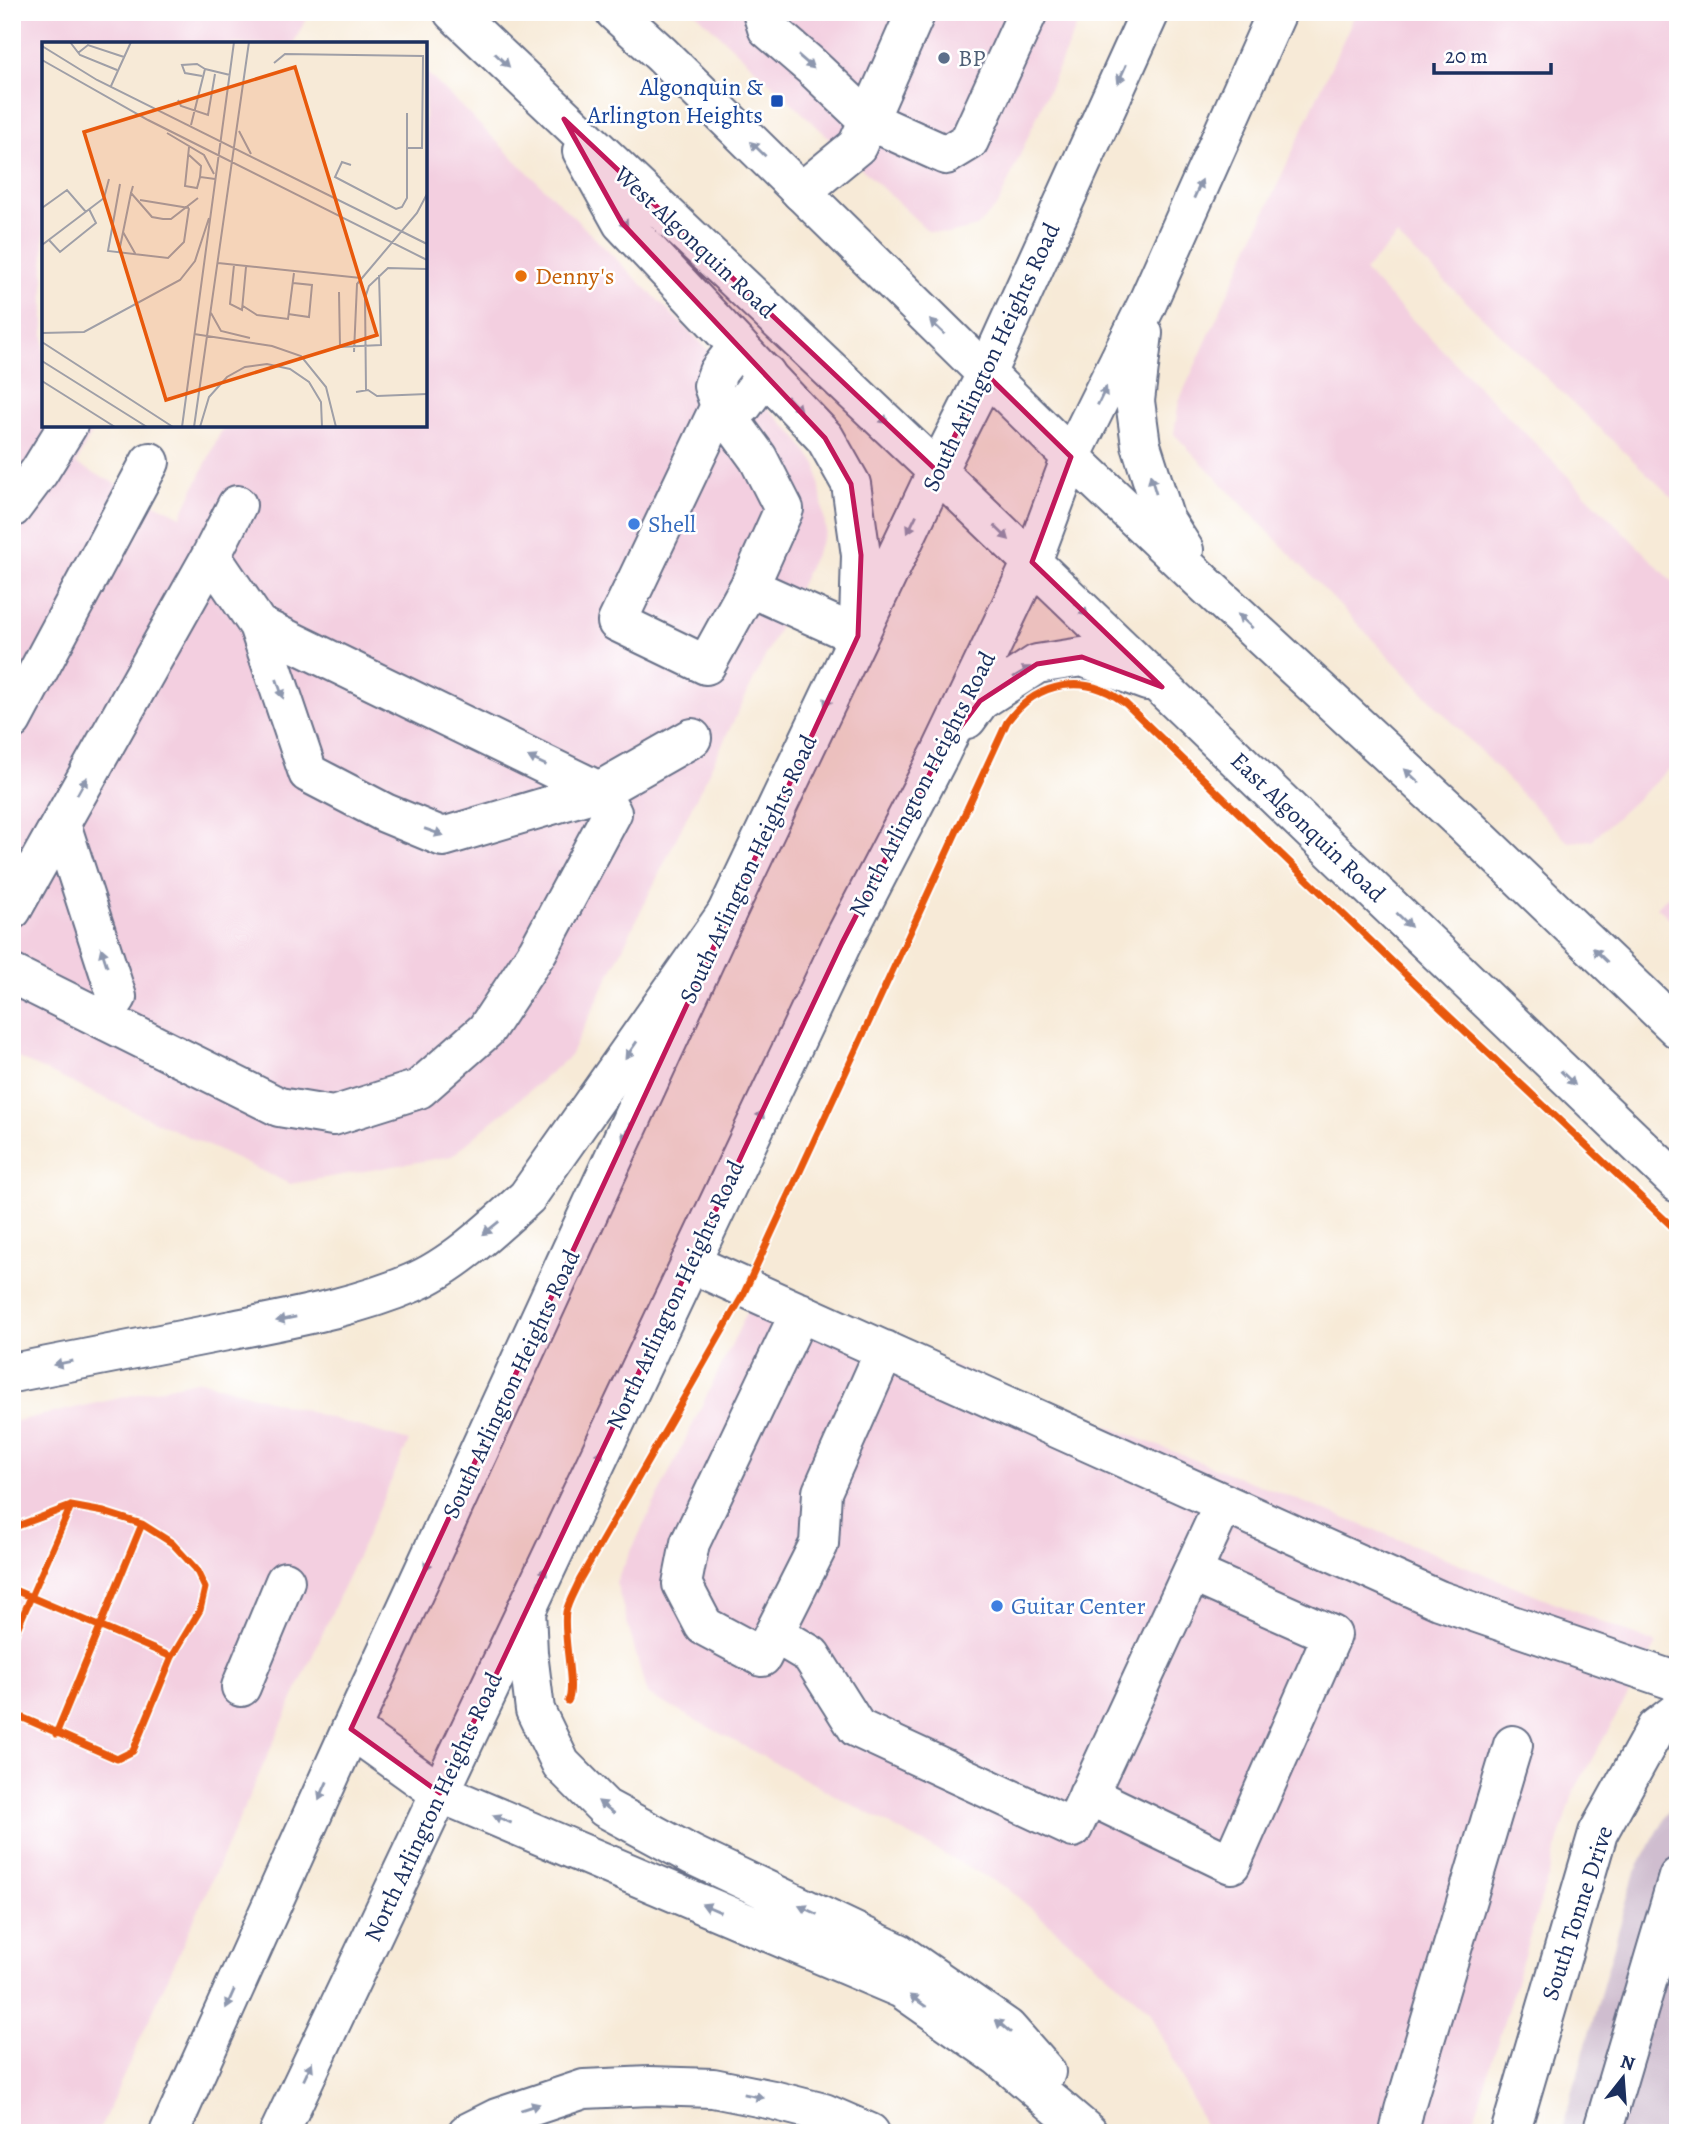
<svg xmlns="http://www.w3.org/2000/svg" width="1690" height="2145" font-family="Alegreya,serif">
	<rect width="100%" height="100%" fill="#fff"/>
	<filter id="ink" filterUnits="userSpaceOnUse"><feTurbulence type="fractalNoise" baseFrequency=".0143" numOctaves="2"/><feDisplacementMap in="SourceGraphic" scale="14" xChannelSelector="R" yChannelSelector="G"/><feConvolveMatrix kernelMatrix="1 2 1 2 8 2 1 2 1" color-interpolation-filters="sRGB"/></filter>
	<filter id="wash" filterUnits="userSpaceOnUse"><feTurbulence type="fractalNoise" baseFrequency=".00686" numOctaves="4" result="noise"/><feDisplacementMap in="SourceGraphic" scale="28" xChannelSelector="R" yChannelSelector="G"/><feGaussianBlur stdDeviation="1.57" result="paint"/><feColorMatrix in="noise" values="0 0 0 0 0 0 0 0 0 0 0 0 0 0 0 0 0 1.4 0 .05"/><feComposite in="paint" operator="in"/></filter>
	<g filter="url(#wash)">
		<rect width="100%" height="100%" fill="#f7ead7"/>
		<path fill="#f3cfe0" d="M12 12H310L293 44H44V425H96L76 464 181 516 224 425H425V71L796 436 817 466 826 532 570 1056 452 1156 290 1184 12 1055Z
			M695 12H1083L998 205 977 227 948 234 928 231Z
			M1356 12H1678V503L1397 236 1364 271 1678 587V761L1592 840 1568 842 1174 434 1179 401Z
			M1678 886V926L1657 907Z
			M758 1290 1421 1548 1657 1644 1574 1791 1470 2133H1208L1150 2011 1007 1888 647 1694 616 1582Z
			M200 1380 409 1441 98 2133H12V1422Z"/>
		<path fill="#cfbdcf" d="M1678 1795V2133H1561L1635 1872Z"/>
	</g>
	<g filter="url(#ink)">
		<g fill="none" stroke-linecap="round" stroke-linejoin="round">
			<g stroke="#687088" stroke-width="42">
				<path id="minor" d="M762 12 767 28 811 66 868 120 946 155 969 141 1028 12
					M801 192 857 146 916 12
					M738 346 718 372 713 386 720 406 758 458 784 509 749 587 858 636
					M720 406 617 622 706 665 749 587
					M720 406 743 405 766 374
					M237 505 211 556 258 625 308 773 385 813 443 837 599 791 692 738
					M12 508 39 472 68 425
					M12 720 150 462
					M61 824 117 997 102 1019
					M12 910 211 556
					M12 974 279 1107 333 1116 419 1089 486 1030 538 951 612 813 599 791 258 625
					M690 1263 1439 1600 1678 1682
					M800 1312 690 1543 682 1584 704 1626 762 1657 819 1544 822 1492 885 1350
					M774 1633 811 1655 857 1728 1073 1828 1224 1503
					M241 1687 285 1581
					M1088 1795 1231 1864 1332 1635 1192 1573
					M1399 2133 1404 2110 1513 1745
					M1510 2133 1598 1833 1656 1728 1678 1711
					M1602 2133 1678 1877"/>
			</g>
			<g stroke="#687088" stroke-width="42">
				<path id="major" d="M453 12 937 471 1678 1183
					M615 12 661 54 1071 457 1208 587 1462 822 1678 1029
					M582 151 622 223 825 438 851 484 861 555 859 622
					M1143 333 1135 401 1141 445 1165 520 1184 550
					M967 719 980 701 1037 664 1082 657 1147 681
					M169 2133 351 1729 726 914 937 471 986 374 1150 12
					M279 2133 842 943 940 754 1032 562 1071 457 1146 306 1277 12"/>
			</g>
			<g stroke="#687088" stroke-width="42">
				<path id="highway" d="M12 1373C85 1359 159 1344 232 1330 292 1318 356 1307 412 1283 453 1266 494 1227 527 1197L726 914
					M526 1610 528 1653 535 1710 561 1764 605 1808 692 1855 899 1953 1007 2028 1046 2072
					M351 1729 440 1793 902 1989 999 2057 1088 2133
					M467 2133 497 2118 584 2089 650 2086 713 2088 773 2100 824 2113 870 2133"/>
			</g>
			<use href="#minor" stroke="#fff" stroke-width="38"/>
			<use href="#major" stroke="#fff" stroke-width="38"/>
			<use href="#highway" stroke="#fff" stroke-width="38"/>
			<g stroke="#fff" stroke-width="11">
				<path id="cycleway" d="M12 1528 71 1506 104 1512 142 1524 172 1543 196 1569 205 1588 200 1610 172 1657 133 1751 117 1759 12 1713
					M12 1589 172 1657
					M12 1640 71 1506
					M568 1701C576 1689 562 1635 566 1612 568 1602 575 1591 579 1581L743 1295 1007 722C1037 681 1086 672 1126 704L1433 1001 1678 1232
					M56 1734 142 1524"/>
			</g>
			<use href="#cycleway" stroke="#e8590c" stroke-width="7"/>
		</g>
		<defs><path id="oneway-solid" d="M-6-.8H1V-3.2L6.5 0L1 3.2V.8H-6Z" transform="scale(1.75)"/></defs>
		<g fill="#8d97ae">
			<use href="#oneway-solid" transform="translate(502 60) rotate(43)"/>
			<use href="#oneway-solid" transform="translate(806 62) rotate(41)"/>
			<use href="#oneway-solid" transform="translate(1122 74) rotate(114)"/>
			<use href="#oneway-solid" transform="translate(758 149) rotate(-136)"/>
			<use href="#oneway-solid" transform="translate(1198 189) rotate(-66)"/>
			<use href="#oneway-solid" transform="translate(622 220) rotate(55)"/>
			<use href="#oneway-solid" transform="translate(937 327) rotate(-136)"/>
			<use href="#oneway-solid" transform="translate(1102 396) rotate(-64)"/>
			<use href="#oneway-solid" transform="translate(794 404) rotate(47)"/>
			<use href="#oneway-solid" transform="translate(881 417) rotate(43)"/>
			<use href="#oneway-solid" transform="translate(1153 484) rotate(-107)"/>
			<use href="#oneway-solid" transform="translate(912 524) rotate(116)"/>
			<use href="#oneway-solid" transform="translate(1002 533) rotate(44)"/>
			<use href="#oneway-solid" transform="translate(1081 609) rotate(44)"/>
			<use href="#oneway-solid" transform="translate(1245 621) rotate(-137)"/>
			<use href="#oneway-solid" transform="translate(1022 672) rotate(-31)"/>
			<use href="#oneway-solid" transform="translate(280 689) rotate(71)"/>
			<use href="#oneway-solid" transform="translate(829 698) rotate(115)"/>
			<use href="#oneway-solid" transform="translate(537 761) rotate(-154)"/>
			<use href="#oneway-solid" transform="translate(1412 776) rotate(-137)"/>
			<use href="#oneway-solid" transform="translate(82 786) rotate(-61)"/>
			<use href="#oneway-solid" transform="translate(434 832) rotate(19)"/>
			<use href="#oneway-solid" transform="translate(1404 920) rotate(44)"/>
			<use href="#oneway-solid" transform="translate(1600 955) rotate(-136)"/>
			<use href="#oneway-solid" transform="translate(104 957) rotate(-108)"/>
			<use href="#oneway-solid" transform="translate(631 1050) rotate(125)"/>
			<use href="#oneway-solid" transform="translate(1568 1078) rotate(44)"/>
			<use href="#oneway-solid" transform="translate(759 1119) rotate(-65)"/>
			<use href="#oneway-solid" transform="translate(627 1132) rotate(115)"/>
			<use href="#oneway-solid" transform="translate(491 1228) rotate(141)"/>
			<use href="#oneway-solid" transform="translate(286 1319) rotate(169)"/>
			<use href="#oneway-solid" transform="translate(63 1363) rotate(169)"/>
			<use href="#oneway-solid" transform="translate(598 1458) rotate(-65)"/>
			<use href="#oneway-solid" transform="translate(429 1561) rotate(115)"/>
			<use href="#oneway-solid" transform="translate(542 1576) rotate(-65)"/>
			<use href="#oneway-solid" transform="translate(323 1791) rotate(114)"/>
			<use href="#oneway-solid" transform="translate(606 1807) rotate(-143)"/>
			<use href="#oneway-solid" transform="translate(502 1819) rotate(-157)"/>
			<use href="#oneway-solid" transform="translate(711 1908) rotate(-157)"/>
			<use href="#oneway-solid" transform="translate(808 1910) rotate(-155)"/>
			<use href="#oneway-solid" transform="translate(230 1999) rotate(114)"/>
			<use href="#oneway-solid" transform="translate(918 2001) rotate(-145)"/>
			<use href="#oneway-solid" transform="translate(1003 2026) rotate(-140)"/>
			<use href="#oneway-solid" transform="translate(308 2071) rotate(-65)"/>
			<use href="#oneway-solid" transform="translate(754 2096) rotate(11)"/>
			<use href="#oneway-solid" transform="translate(530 2107) rotate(-18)"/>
		</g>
	</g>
	<path fill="#c2185b" fill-opacity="0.2" stroke="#c2185b" stroke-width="5" stroke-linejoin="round" d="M564 119 937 471 986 374 1071 457 1032 562 1162 687 1082 657 1037 664 980 701 940 754 842 943 440 1793 351 1729 858 636 861 555 851 484 825 438 622 223Z"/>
	<circle fill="#5c6f8a" stroke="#fff" stroke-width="2.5" cx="944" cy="58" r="7"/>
	<rect fill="#1a4fb4" stroke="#fff" stroke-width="2.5" x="770" y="94" width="14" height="14" rx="3.5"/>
	<circle fill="#e8710a" stroke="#fff" stroke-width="2.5" cx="521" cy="276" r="7"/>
	<g fill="#3f7fe0" stroke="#fff" stroke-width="2.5">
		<circle cx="634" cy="524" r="7"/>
		<circle cx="997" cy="1606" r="7"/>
	</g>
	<g text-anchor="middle" stroke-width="5" stroke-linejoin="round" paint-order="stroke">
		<g font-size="24" fill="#4e5e75" stroke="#fff" text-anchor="start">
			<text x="958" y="66">BP</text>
		</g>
		<g font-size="24" fill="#164399" stroke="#fff" text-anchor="end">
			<text x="763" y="95">Algonquin &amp;<tspan x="763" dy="28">Arlington Heights</tspan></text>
		</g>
		<g font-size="24" fill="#1b2f5e" stroke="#fff">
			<text transform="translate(695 242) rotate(43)" y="8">West Algonquin Road</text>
			<text transform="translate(991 357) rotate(-65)" y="8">South Arlington Heights Road</text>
			<text transform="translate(922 784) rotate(-63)" y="8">North Arlington Heights Road</text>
			<text transform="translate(1308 827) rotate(44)" y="8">East Algonquin Road</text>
			<text transform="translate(748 869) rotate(-65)" y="8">South Arlington Heights Road</text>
			<text transform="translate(675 1295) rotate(-65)" y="8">North Arlington Heights Road</text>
			<text transform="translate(511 1384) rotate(-65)" y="8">South Arlington Heights Road</text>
			<text transform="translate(433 1807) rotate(-65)" y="8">North Arlington Heights Road</text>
			<text transform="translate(1577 1913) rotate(-72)" y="8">South Tonne Drive</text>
		</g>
		<g font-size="24" fill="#c56008" stroke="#fff" text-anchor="start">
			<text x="535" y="284">Denny's</text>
		</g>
		<g font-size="24" fill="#366cbe" stroke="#fff" text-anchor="start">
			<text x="648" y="532">Shell</text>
			<text x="1011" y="1614">Guitar Center</text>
		</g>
	</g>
	<g transform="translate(42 42)">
		<rect width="385" height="385" fill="#f7ead7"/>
		<path fill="none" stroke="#9f9fa7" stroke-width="2" d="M28 0 38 13 75 28M0 4 55 38 385 202M36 11 46 3 82 15M0 18 106 78 385 218M232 21 243 12 381 14 380 106H366M160 34 143 31 140 23 155 22 163 27M69 44 89 0M136 58 139 64 166 73 173 32M149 83 163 27 188 33M197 89 209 112M125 91 162 113 172 132M147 105 143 144 155 146 158 135M147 113 159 124 158 135 173 137M309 123 300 120 293 135 354 167 360 165 365 156V71M78 142 66 209 126 216 142 200 147 166M91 144 89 151 110 175 121 177H129L156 156M98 158 147 166M0 166 25 148 44 170M81 190 94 213M7 198 18 210 54 181 47 167M0 203 62 156 67 137M77 210 89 151M176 221 319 236M192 223 188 262 200 268 204 225M297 250 298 305 339 303 337 233M201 264 215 273 246 277 252 231M169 271 179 289 208 296M246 272 267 275 270 243 251 241M0 291 42 290 138 238 153 219 167 176M152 292 230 304 259 314 284 345 294 385M0 300 131 385M312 310 315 242 375 171 385 152M0 319 105 385M0 339 73 385M324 348 323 256 327 244 346 226 385 227M314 350 326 348 335 354 385 352M140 385 192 0M152 385 207 0M158 385 167 355 185 335 203 325 225 322 248 327 267 340 279 360 280 385"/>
		<path fill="#e8590c" fill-opacity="0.15" stroke="#e8590c" stroke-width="3.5" d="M253 25 335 293 124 358 42 90Z"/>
		<rect width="385" height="385" fill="none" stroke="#1b2f5e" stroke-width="3.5"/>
	</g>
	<rect width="1690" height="2145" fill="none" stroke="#fff" stroke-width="42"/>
	<g transform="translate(1623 2078) rotate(17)" stroke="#ffffff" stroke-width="5" paint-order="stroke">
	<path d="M0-5L12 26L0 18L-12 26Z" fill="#1b2f5e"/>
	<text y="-10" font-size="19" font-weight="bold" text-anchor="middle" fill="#1b2f5e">N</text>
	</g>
	<path d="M1434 63v10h117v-10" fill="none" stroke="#1b2f5e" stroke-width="3.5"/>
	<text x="1445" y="63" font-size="21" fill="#1b2f5e" stroke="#ffffff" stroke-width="5" paint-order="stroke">20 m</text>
</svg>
